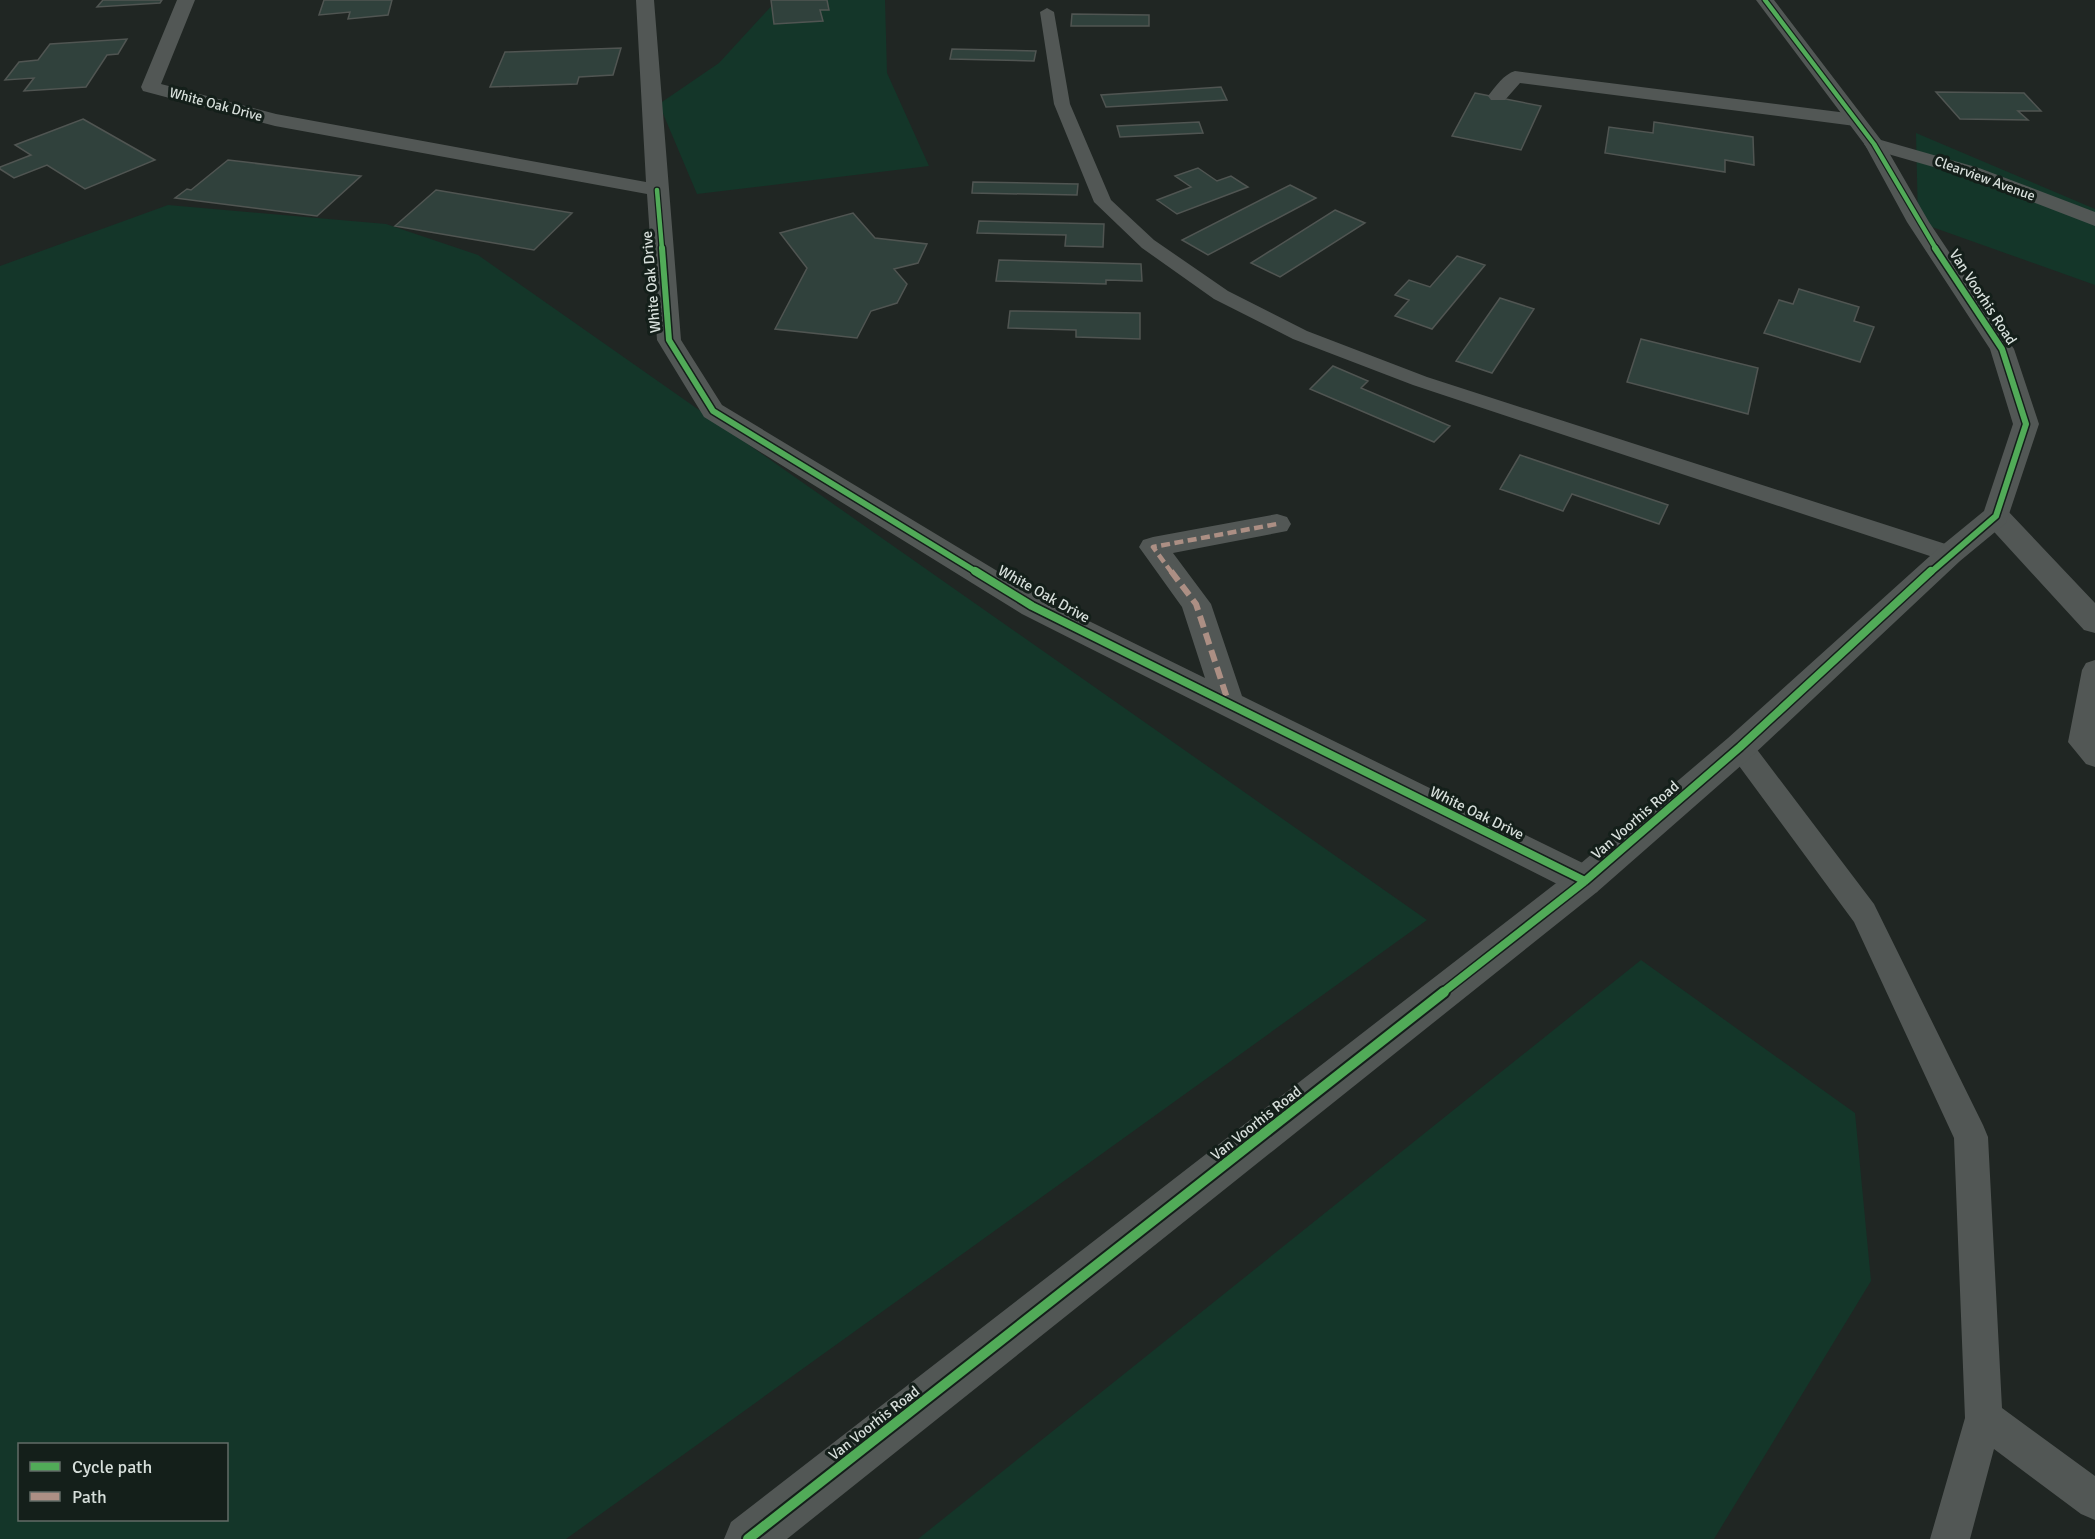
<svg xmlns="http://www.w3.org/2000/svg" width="2095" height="1539" font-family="Signika,sans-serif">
	<rect width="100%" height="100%" fill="#202623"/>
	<path fill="#143629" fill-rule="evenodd" d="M777 0H885L887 73 929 166 697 194 659 104 719 63Z
		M1916 133 2095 209V285L1918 222Z
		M168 205 386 224 478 255 1427 920 566 1539H0V266ZM20 1444H226V1520H20Z
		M1641 960 1855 1113 1871 1281 1714 1539H918Z"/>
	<path fill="#30413c" stroke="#505552" stroke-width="1.5" d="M103 0H162L160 3 97 7Z
		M324 0H392L388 15 348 19 350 12 319 15Z
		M771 0H827L829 10H820L823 21 774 24Z
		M1072 14 1149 15V26H1071Z
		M127 39 118 54 107 55 86 87 24 91 34 78 5 80 19 62 38 60 50 44Z
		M621 48 613 75 579 77 577 84 490 87 505 52Z
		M952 49 1036 51 1034 61 950 59Z
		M1221 87 1227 100 1106 107 1101 95Z
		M1936 92 2024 93 2041 111H2018L2028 120 1960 119Z
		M1475 93 1541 106 1521 150 1452 136Z
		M83 119 155 160 85 189 47 165 14 178 0 169V167L31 155 15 145Z
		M1199 122 1203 133 1120 137 1117 126Z
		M1654 122 1753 137 1754 165 1725 160V172L1605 153 1609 127 1653 133Z
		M228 160 361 176 317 216 175 198 187 189 191 190Z
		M1198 168 1217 181 1231 176 1248 187 1177 214 1157 200 1191 187 1175 176Z
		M973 182 1078 184 1077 195 972 193Z
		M1290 185 1316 198 1208 255 1182 240Z
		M436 190 572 213 534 250 395 226Z
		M1335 210 1365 223 1280 277 1251 263Z
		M853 213 875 238 927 244 918 263 894 269 907 284 897 303 871 311 857 338 775 329 807 268 780 233Z
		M979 221 1104 224 1103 247 1065 246 1066 235 977 233Z
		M1457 256 1485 265 1432 329 1395 316 1409 300 1395 295 1409 280 1430 287Z
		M999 260 1141 264 1142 281 1106 280V284L996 281Z
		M1799 289 1859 307 1854 321 1874 327 1860 362 1764 333 1779 300 1793 304Z
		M1500 298 1534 309 1492 373 1456 361Z
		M1010 311 1140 313V339L1076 337V330L1008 328Z
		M1641 339 1758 368 1748 414 1627 382Z
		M1333 366 1368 381 1361 388 1450 426 1434 442 1310 389Z
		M1520 455 1668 505 1659 524 1572 494 1563 511 1500 489Z"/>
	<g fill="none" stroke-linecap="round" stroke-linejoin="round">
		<path fill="#525755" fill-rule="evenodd" d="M1047 8 1054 12 1070 104 1111 200 1154 240 1228 291 1307 331 1427 377 1958 548 1962 554 1958 560 1950 562 1942 560 1413 385 1293 339 1214 299 1142 248 1094 202 1054 104 1040 12Z
			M2095 660V767L2086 764 2068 742 2082 670 2086 663Z
			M1740 736 1749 739 1874 904 1983 1125 1988 1137 2002 1408 2095 1476V1520L2081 1514 1994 1449 1970 1539H1930L1965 1418 1954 1138 1854 922 1731 755 1727 747 1731 739Z"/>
		<path fill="#525755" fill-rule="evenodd" d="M177 0H195L161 84 276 114 646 182 636 0H654L681 340 722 405 1042 598 1205 678 1182 607 1139 547 1143 540 1153 537 1277 514 1287 517 1291 524 1287 531 1173 553 1211 604 1242 696 1597 870 1603 881 1597 892 1585 896 1573 892 1022 614 704 417 657 340 647 194 275 126 143 91 141 87Z
			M1515 71 1855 114 1862 116 1865 120 1862 124 1855 126 1520 83 1505 100H1491L1488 96C1495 87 1504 74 1515 71Z
			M1874 138 1979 168 2095 212V226L1965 176 1867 148 1864 144 1867 140Z
			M1996 507 2006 509 2095 603V633L2084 630 1986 523 1982 516 1986 509Z"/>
		<path fill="#525755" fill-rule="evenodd" d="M1756 0H1774L1884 144 1929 222 2014 349 2039 424 2006 523 1960 561 1752 756 1597 892 787 1539H724L731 1522 1573 870 1728 738 1940 547 1984 511 2013 424 1990 349 1907 222 1865 145Z"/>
		<path stroke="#ac8f84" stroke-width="4.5" stroke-dasharray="9 4.5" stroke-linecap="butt" d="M1172 573 1153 547 1277 524"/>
		<path stroke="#ac8f84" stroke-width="6" stroke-dasharray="12 6" stroke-linecap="butt" d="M1171 571 1196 604 1229 704"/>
		<g stroke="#141f1a" stroke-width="7">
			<path id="cycleway-far3" d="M1765 0 1874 144 1936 249
				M657 190 662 249"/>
		</g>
		<g stroke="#141f1a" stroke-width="9">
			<path id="cycleway-far2" d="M662 248 669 340 713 411 978 573
				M1930 573 1996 516 2026 424 2002 349 1935 248"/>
		</g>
		<g stroke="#141f1a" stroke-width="11">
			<path id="cycleway-far1" d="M975 571 1032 606 1585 881
				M1442 993 1585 881 1740 747 1931 571"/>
		</g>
		<g stroke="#141f1a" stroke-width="14">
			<path id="cycleway" d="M748 1539 1444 992"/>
		</g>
		<use href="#cycleway-far3" stroke="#51ab58" stroke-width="4.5"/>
		<use href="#cycleway-far2" stroke="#51ab58" stroke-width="6"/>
		<use href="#cycleway-far1" stroke="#51ab58" stroke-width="8"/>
		<use href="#cycleway" stroke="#51ab58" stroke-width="10"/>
	</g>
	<g text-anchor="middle" stroke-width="6" stroke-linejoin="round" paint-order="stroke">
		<g font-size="14" fill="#d7dfdb" stroke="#141f1a">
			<text transform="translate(216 104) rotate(15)" y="5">White Oak Drive</text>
			<text transform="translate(1985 178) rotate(20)" y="5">Clearview Avenue</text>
		</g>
		<g font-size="15" fill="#d7dfdb" stroke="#141f1a">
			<text transform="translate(651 282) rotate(-95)" y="5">White Oak Drive</text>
			<text transform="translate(1983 297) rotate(57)" y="5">Van Voorhis Road</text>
			<text transform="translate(1044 594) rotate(29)" y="5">White Oak Drive</text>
			<text transform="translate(1477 813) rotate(26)" y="5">White Oak Drive</text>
			<text transform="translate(1635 820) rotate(-41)" y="5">Van Voorhis Road</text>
			<text transform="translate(1256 1123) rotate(-38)" y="5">Van Voorhis Road</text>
			<text transform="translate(874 1423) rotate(-38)" y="5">Van Voorhis Road</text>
		</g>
	</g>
	<rect x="18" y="1443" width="210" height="78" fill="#141f1a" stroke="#626c67" stroke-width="1.5"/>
	<rect x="30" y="1462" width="30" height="9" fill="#51ab58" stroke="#626c67" stroke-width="1.5"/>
	<text x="72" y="1473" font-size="18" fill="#d7dfdb">Cycle path</text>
	<rect x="30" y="1492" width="30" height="9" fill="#ac8f84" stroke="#626c67" stroke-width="1.5"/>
	<text x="72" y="1503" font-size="18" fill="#d7dfdb">Path</text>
</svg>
